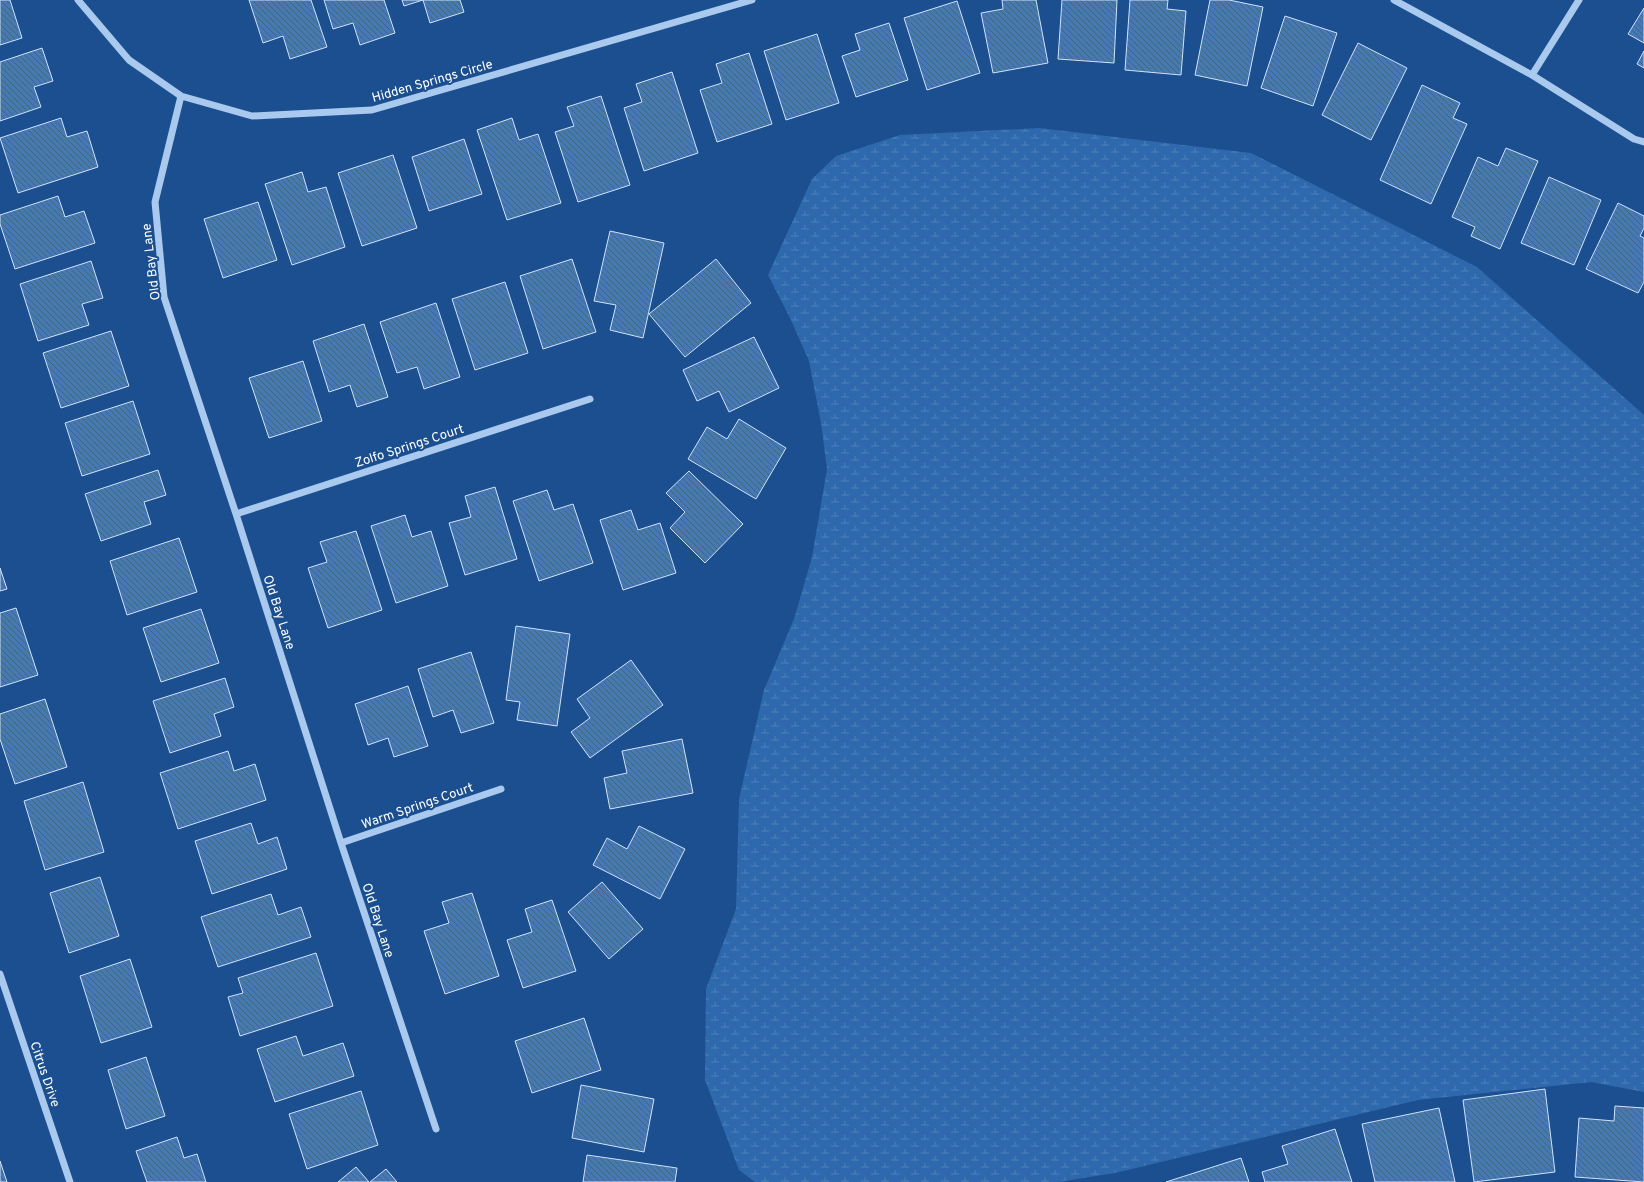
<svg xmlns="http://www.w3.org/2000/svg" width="1644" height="1182" font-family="Overpass,sans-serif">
	<defs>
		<pattern id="wetland-marsh" width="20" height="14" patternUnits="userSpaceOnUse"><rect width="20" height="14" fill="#2e69ad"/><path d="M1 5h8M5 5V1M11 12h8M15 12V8" fill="none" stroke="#4d80b9"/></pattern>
		<pattern id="building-back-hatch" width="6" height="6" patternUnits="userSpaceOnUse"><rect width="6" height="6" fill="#4478b7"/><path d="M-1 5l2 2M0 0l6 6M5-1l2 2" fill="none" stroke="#486282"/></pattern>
	</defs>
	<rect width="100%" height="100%" fill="#1b4f8f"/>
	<path fill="url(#wetland-marsh)" d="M1039 128 1251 153 1477 267 1644 415V1092L1591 1082 1418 1100 1115 1173 1058 1182H755L739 1170 705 1080 706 989 736 909 739 799 764 690 794 619 812 557 827 469 821 423 809 361 791 320 768 275 812 179 836 156 900 135Z"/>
	<path fill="url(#building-back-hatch)" stroke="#cfe3fa" d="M0 0H10L22 38 0 45Z
		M249 0H311L327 47 290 59 283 36 263 43Z
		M324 0H384L395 33 360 45 353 23 333 29Z
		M402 0H460L464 12 430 23 423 0 404 6Z
		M1002 0H1036L1048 63 993 73 981 13 1003 9Z
		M1062 0H1117L1114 63 1058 59Z
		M1130 0H1168L1167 9 1186 11 1181 75 1125 70Z
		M1210 0H1229L1263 7 1247 86 1195 75Z
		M957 1 980 73 927 90 904 18Z
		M1644 8V43L1628 34Z
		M1285 16 1337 33 1313 106 1261 88Z
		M889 23 908 80 856 97 842 56 860 50 855 34Z
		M817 34 839 103 786 120 764 51Z
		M1358 43 1407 68 1371 140 1322 115Z
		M42 48 53 81 34 87 41 107 0 121V62Z
		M1644 51V68L1637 64Z
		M749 53 772 124 717 142 700 90 722 83 716 64Z
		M672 72 698 153 644 171 624 108 642 102 636 84Z
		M1422 85 1460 103 1453 118 1467 124 1431 204 1380 180Z
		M601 96 630 185 578 202 555 132 574 126 567 107Z
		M61 118 67 137 87 131 98 167 18 193 0 138Z
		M512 118 519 140 538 134 561 203 507 220 477 130Z
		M464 139 482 194 429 211 412 157Z
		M1506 148 1538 161 1500 249 1471 236 1475 227 1452 217 1478 157 1498 166Z
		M393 155 417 228 362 246 338 173Z
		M302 172 308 192 326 187 345 247 292 265 265 184Z
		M1549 177 1601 200 1574 265 1521 243Z
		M58 196 65 217 84 211 95 243 15 269 0 224V215Z
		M258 202 277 260 223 278 204 219Z
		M1618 203 1644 216V228L1640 236 1644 238V282L1638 293 1586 269Z
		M610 231 664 243 643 338 610 330 616 305 594 301Z
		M572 259 596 332 543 349 520 276Z
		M716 259 751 303 685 357 649 314Z
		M91 261 103 298 82 304 89 325 38 341 20 284Z
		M505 282 528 353 475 370 452 299Z
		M436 303 460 377 424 389 417 367 397 373 380 322Z
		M364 324 388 397 357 407 350 385 329 392 313 341Z
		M111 331 129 386 61 408 43 353Z
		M754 337 779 388 729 412 719 391 697 401 683 370Z
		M303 361 322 421 269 438 249 378Z
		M133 401 150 454 82 476 65 423Z
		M739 419 786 448 756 499 688 459 707 427 727 439Z
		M158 470 166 495 144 502 151 524 101 541 85 494Z
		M689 471 743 524 705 563 670 528 685 512 666 493Z
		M495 487 517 559 465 575 449 523 471 517 465 496Z
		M547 490 554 510 573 504 593 563 539 581 513 501Z
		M631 510 638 530 660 523 676 573 623 590 600 520Z
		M405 515 412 537 431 531 448 586 396 603 371 526Z
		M356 531 382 610 328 628 308 568 327 562 320 542Z
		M179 538 197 592 127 615 110 561Z
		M0 568 7 589 0 591Z
		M16 608 38 675 0 687V613Z
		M201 609 219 663 161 682 143 628Z
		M516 626 570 634 557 726 517 720 520 702 506 700Z
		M471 652 494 723 461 733 453 710 433 717 418 669Z
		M631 660 663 705 590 758 571 732 590 718 577 699Z
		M225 678 234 707 214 714 221 736 170 753 153 701Z
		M408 686 428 746 394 757 388 738 368 745 355 704Z
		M45 699 67 767 15 784 0 739V714Z
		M682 739 693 793 610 809 604 778 627 773 622 751Z
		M228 751 234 771 255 764 266 800 178 829 160 773Z
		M83 782 104 852 45 870 24 801Z
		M251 823 258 844 277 837 287 869 212 894 195 841Z
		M639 826 685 849 660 899 593 865 607 838 627 849Z
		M100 877 119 936 69 953 50 893Z
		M602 882 643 929 609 959 568 912Z
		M472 893 499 976 445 994 424 931 449 923 442 902Z
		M271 894 278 915 301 907 311 937 218 967 201 917Z
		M552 900 576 971 523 988 507 940 532 932 525 909Z
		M316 953 333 1006 240 1036 228 997 243 993 238 978Z
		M130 959 152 1027 101 1043 80 976Z
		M584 1018 601 1070 532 1093 515 1041Z
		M296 1036 303 1056 343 1043 354 1076 275 1102 257 1049Z
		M146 1057 165 1116 126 1129 108 1070Z
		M581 1085 654 1099 644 1152 572 1138Z
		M1545 1089 1555 1172 1474 1182 1463 1100Z
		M361 1091 378 1145 307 1169 289 1114Z
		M1615 1106 1644 1108V1182L1575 1177 1579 1118 1614 1121Z
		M1439 1108 1455 1182H1375L1362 1124Z
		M1335 1129 1352 1182H1265L1262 1172 1288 1164 1282 1146Z
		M177 1137 184 1158 197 1154 206 1182H147L136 1151Z
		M587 1155 677 1168 675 1182H583Z
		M1241 1158 1249 1182H1166Z
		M0 1161 7 1182H0Z
		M356 1167 369 1182H338Z
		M386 1169 397 1182H370Z"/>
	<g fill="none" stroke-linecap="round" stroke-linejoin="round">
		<path stroke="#a9c9ee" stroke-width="7" d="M78 0 129 60 181 96 252 116 372 110 752 0
			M1394 0 1532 75 1634 139 1644 142
			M1532 75 1579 0
			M181 96 155 202 164 297 236 514 341 843 436 1129
			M236 514 590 399
			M341 843 501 789
			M0 974 70 1182"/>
	</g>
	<g text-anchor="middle" stroke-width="4" stroke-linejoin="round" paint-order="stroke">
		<g font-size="13" fill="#fff" stroke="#1b4f8f">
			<text transform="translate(432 80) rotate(-16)" y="5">Hidden Springs Circle</text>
			<text transform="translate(150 262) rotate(-97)" y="5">Old Bay Lane</text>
			<text transform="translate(409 445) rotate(-18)" y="5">Zolfo Springs Court</text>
			<text transform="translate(280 612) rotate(72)" y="5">Old Bay Lane</text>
			<text transform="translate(417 805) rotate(-19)" y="5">Warm Springs Court</text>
			<text transform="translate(379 920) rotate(72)" y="5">Old Bay Lane</text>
			<text transform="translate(46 1074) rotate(71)" y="5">Citrus Drive</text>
		</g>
	</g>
</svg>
